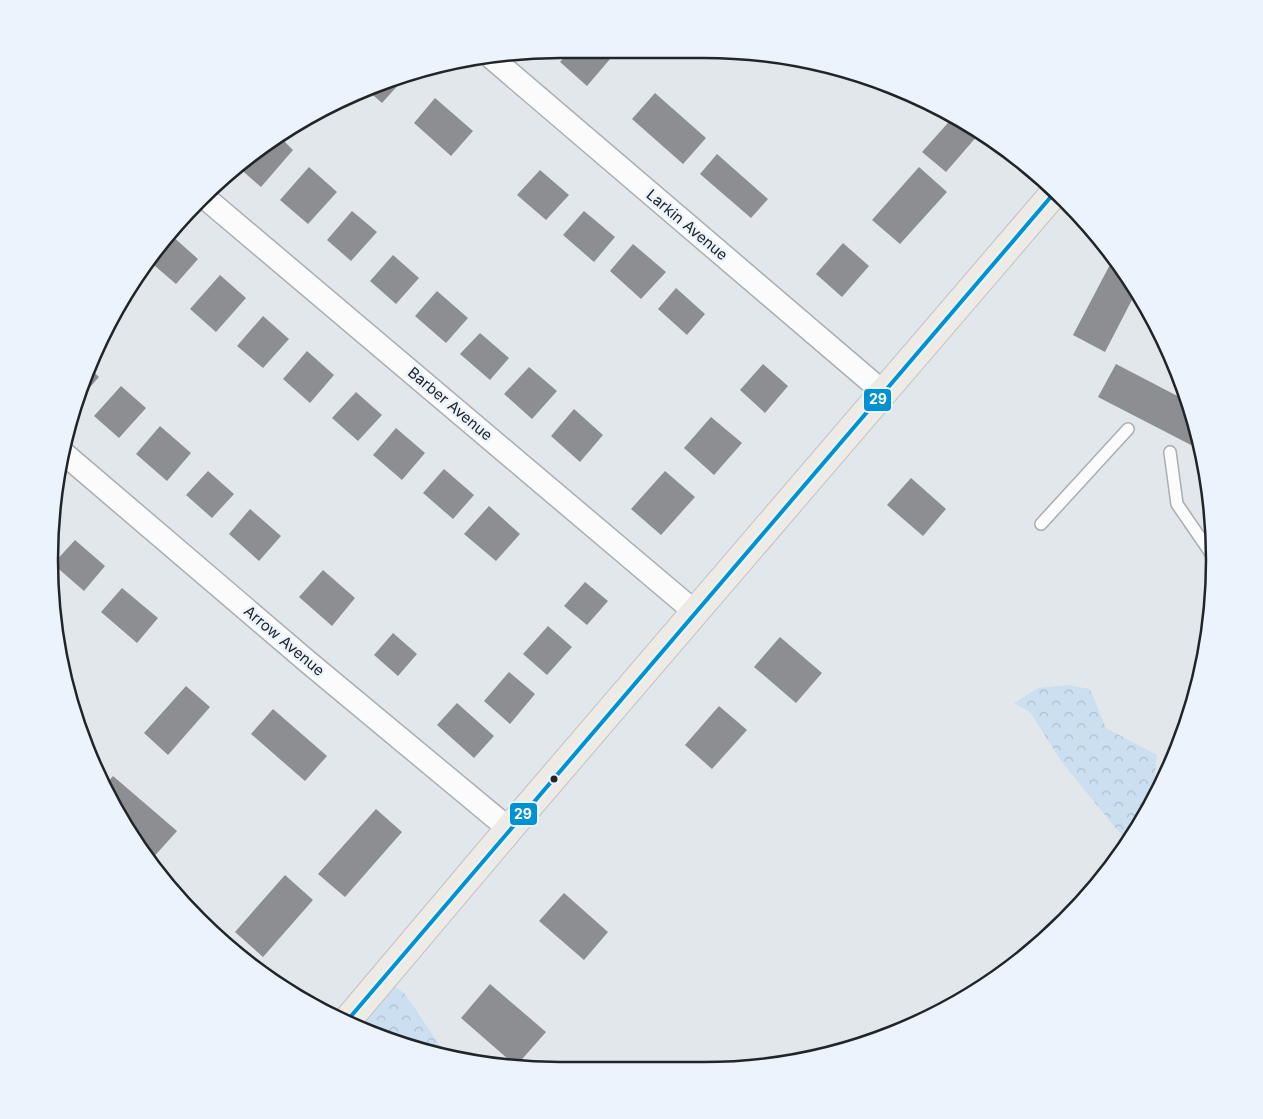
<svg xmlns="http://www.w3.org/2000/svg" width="1263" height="1119" font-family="Inter,sans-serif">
	<defs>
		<pattern id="forest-crowns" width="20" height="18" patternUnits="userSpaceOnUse" patternTransform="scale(1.25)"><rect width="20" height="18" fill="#cbdff0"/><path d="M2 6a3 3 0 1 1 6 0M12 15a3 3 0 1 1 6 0" fill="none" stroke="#aebfce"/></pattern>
	</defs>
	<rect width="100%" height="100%" fill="#e2e7ec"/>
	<path fill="url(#forest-crowns)" d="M1067 685 1090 689 1106 728 1157 755C1155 770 1154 784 1153 798 1152 813 1135 830 1127 842L1061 761 1030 712 1014 703 1038 688Z
		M385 979 405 994 447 1056 428 1053 345 1022Z"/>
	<path fill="#8d8e92" d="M572 49 600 50 610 59 587 86 560 62Z
		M409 73 382 103 366 89Z
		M655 93 706 138 683 164 632 119Z
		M435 98 473 131 451 156 414 123Z
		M955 115 978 135 946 172 922 152Z
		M280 137 293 150 261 187 237 166Z
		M717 154 768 199 751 218 700 174Z
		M309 167 337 192 308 224 280 200Z
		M919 167 947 192 900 244 872 220Z
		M540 170 569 195 546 220 517 195Z
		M352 211 377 232 351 261 327 240Z
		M584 211 615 237 594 262 563 235Z
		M170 234 198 259 176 284 148 260Z
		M843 243 869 266 842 297 816 274Z
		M633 244 666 272 641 299 610 271Z
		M393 255 419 278 396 304 370 281Z
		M1114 257 1136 292 1105 352 1073 335Z
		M220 275 246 298 216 332 190 309Z
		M676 288 705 314 687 335 658 309Z
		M437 291 468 318 446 343 415 316Z
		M263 316 289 339 263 368 237 346Z
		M480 333 509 358 490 380 460 354Z
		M307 351 334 375 310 403 283 379Z
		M763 364 788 386 765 413 740 390Z
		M1116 364 1187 401 1198 433 1191 445 1098 397Z
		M87 366 99 377 76 403 79 394Z
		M529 367 557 391 532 419 504 394Z
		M121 386 146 408 119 438 94 416Z
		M356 392 382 415 358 441 332 418Z
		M574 409 603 435 580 462 551 436Z
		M711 417 742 443 714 475 684 448Z
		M160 426 191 453 167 481 136 454Z
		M396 428 425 453 402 480 373 455Z
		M444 469 474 495 453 519 423 493Z
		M208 471 234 494 212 518 186 495Z
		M665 471 695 497 661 535 631 509Z
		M911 478 946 509 923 536 887 505Z
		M489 506 520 534 496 561 464 534Z
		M250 509 281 536 259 561 229 534Z
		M54 523 60 529 54 536Z
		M75 540 105 566 84 591 53 564Z
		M323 570 355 598 332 626 299 597Z
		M585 582 608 601 587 625 564 606Z
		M122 588 158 618 137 643 101 612Z
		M548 626 572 647 547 675 523 654Z
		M393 633 417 654 398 676 374 655Z
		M780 637 822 673 796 703 754 667Z
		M509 672 535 694 510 724 484 701Z
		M186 686 210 707 168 755 144 733Z
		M457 703 494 736 474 758 437 725Z
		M719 706 747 730 712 769 685 745Z
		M273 709 327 756 305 781 251 734Z
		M113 776 177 831 151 860 103 788Z
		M376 809 402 832 345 897 318 874Z
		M285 875 313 900 263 957 235 932Z
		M564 893 608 932 584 960 539 921Z
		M490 984 546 1032 516 1066 461 1018Z"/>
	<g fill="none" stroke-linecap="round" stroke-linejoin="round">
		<g stroke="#aaaeb2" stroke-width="14">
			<path id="service" d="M1170 452 1177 504 1212 555
				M1041 524 1128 429"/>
		</g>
		<g stroke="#aaaeb2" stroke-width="25">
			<path id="minor" d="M492 58 883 392
				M203 196 695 612
				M61 451 308 662 509 829"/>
		</g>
		<g stroke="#c0c2c5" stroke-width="30">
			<path id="primary" d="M346 1022 509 829 1055 192"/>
		</g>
		<use href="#service" stroke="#fbfbfc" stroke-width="11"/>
		<use href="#minor" stroke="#fbfbfc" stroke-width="22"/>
		<use href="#primary" stroke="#eeebe6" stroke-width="28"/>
		<g stroke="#ebf4fd" stroke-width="8">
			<path id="bus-1" d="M346 1022 1055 192"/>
		</g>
		<use href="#bus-1" stroke="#0092d0" stroke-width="4"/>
	</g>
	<circle fill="#222528" stroke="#ebf4fd" stroke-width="2" cx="554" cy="779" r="4.5"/>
	<g text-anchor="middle" stroke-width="5" stroke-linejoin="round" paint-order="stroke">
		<g font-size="15" fill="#222528" stroke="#ebf4fd">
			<text transform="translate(687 225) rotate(40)" y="5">Larkin Avenue</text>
			<text transform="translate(450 404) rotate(40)" y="5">Barber Avenue</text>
			<text transform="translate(284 641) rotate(40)" y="5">Arrow Avenue</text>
		</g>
	</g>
	<path d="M0 0H1263V1119H0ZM560 58H704A502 502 0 0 1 1206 560V560A502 502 0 0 1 704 1062H560A502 502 0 0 1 58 560V560A502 502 0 0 1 560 58Z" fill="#ebf4fd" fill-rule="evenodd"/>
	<path fill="none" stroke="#222528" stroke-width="2.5" d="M560 58H704A502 502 0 0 1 1206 560V560A502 502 0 0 1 704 1062H560A502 502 0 0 1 58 560V560A502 502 0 0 1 560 58Z"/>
	<g stroke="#ebf4fd" stroke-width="2">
		<rect x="863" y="388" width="29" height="24" rx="5" fill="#0092d0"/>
		<rect x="509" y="802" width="29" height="24" rx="5" fill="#0092d0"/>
	</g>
	<g font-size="14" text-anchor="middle" font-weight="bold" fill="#fff">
		<text x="878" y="404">29</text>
		<text x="523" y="819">29</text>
	</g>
</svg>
